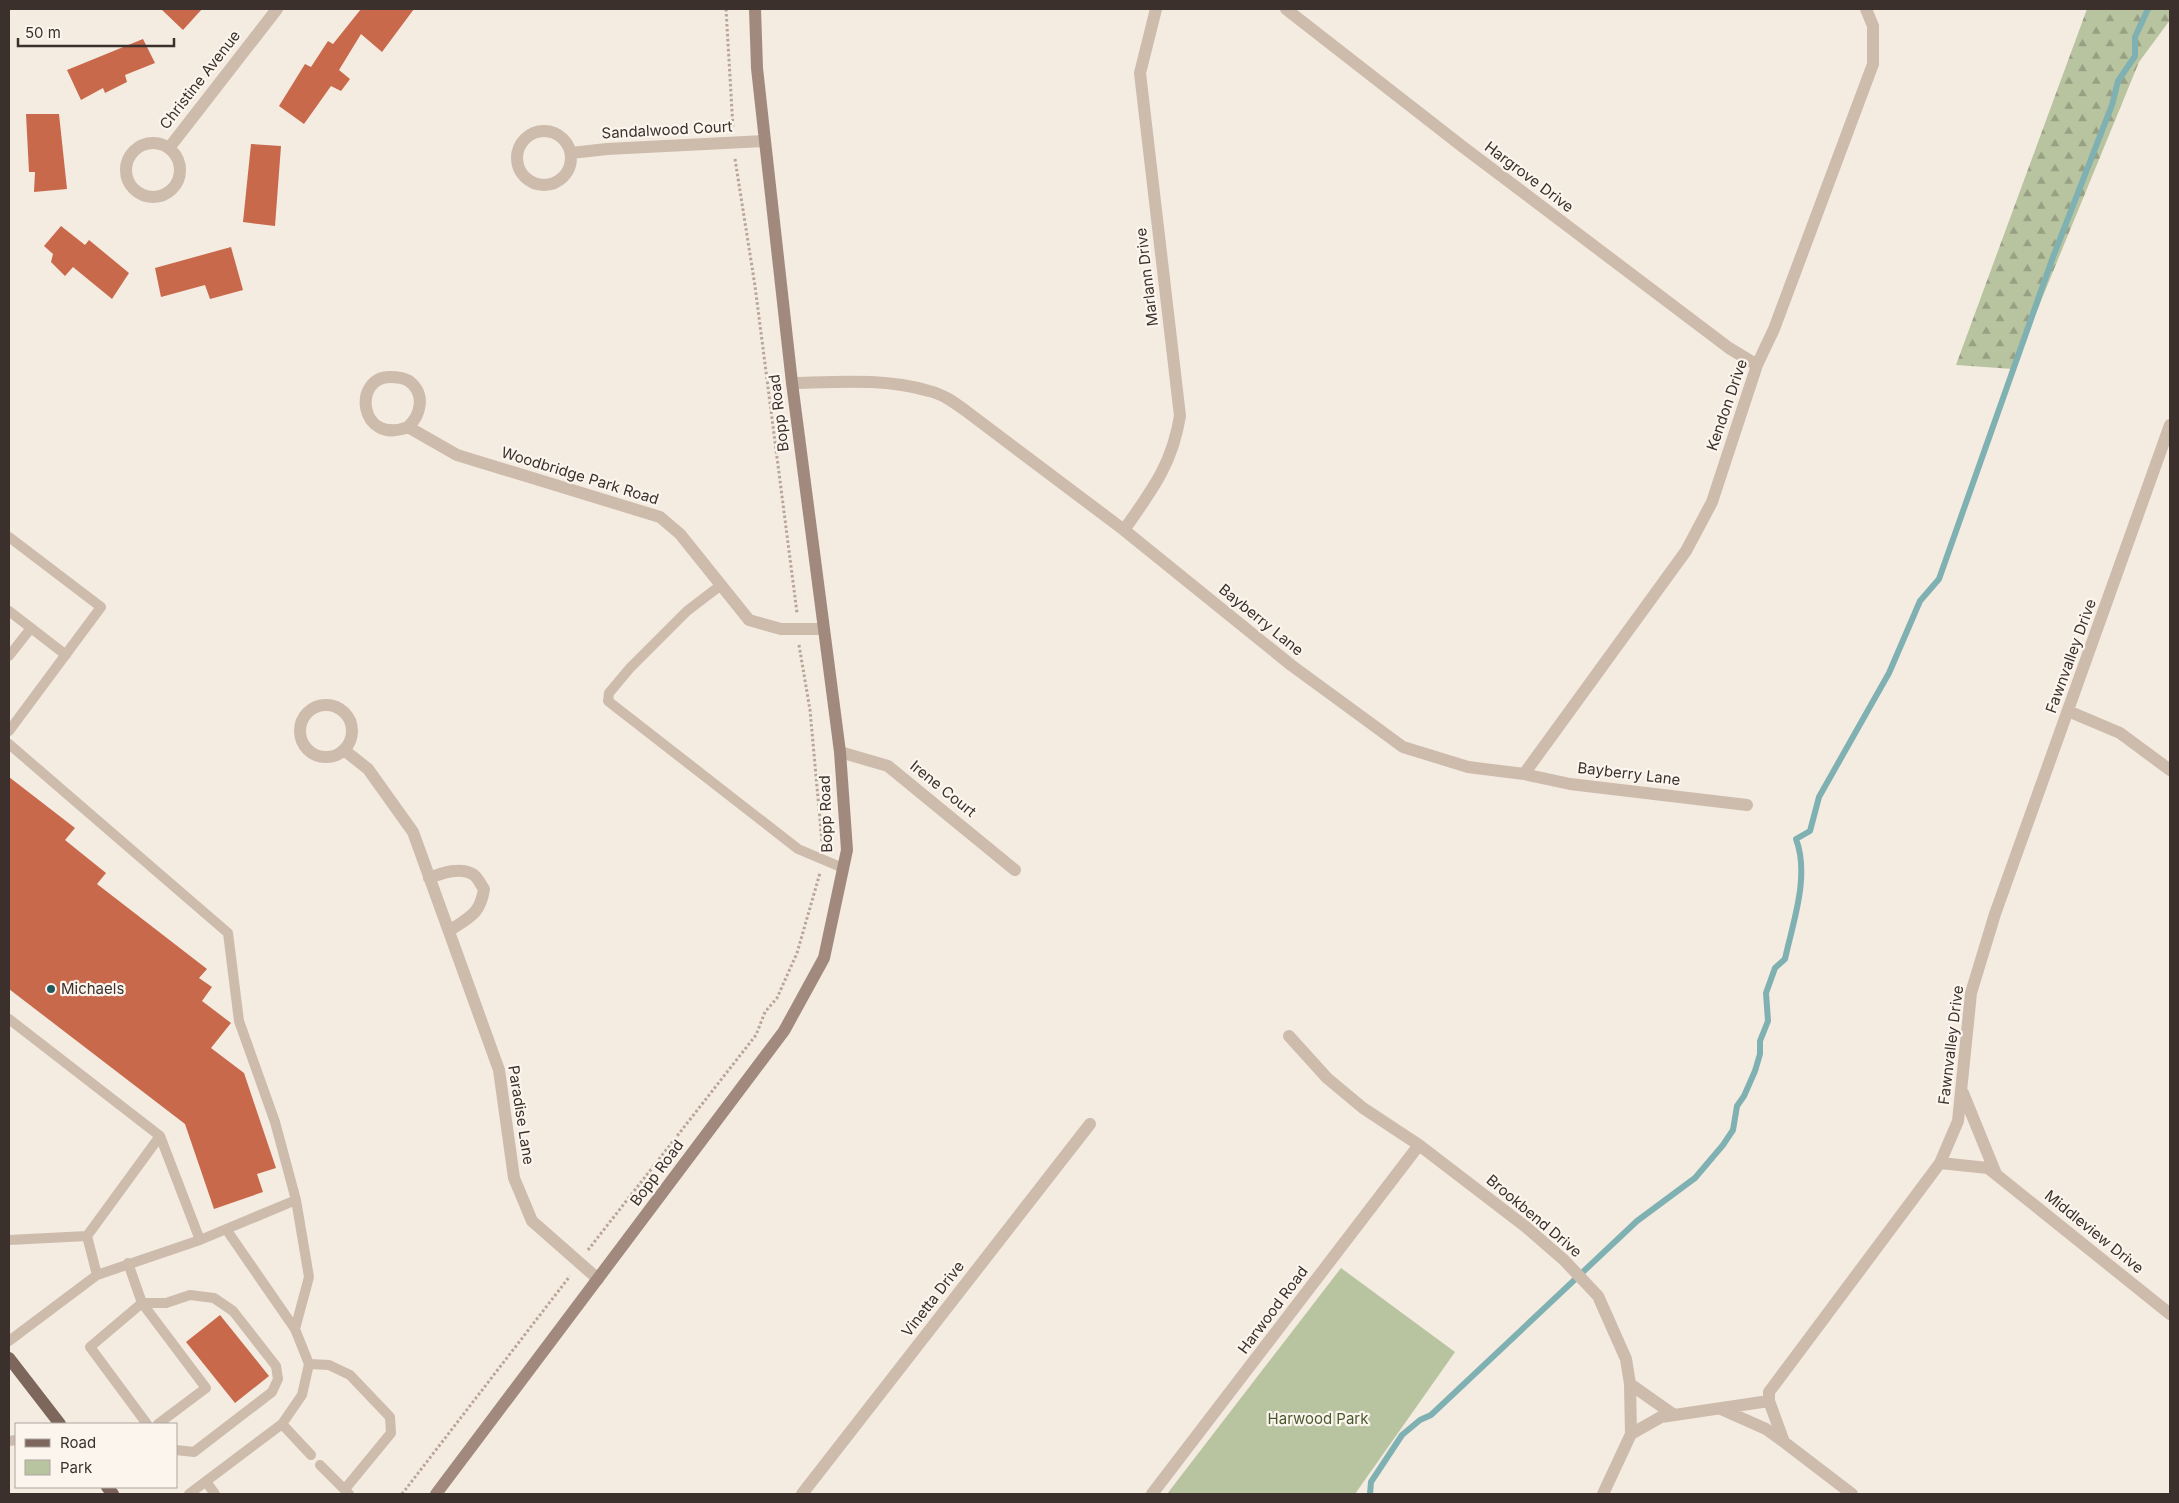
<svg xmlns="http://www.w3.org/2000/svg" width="2179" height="1503" font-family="Inter,sans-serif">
	<defs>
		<pattern id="forest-firs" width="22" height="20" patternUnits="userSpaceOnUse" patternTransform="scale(1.25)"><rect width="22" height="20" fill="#b8c4a0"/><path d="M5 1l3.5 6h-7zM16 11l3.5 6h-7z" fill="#97a083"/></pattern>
	</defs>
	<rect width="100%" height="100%" fill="#f4ebe1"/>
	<path fill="url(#forest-firs)" d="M2087 9H2170V20L2139 62 2013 369 1956 365Z"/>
	<path fill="#b8c4a0" d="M1341 1268 1455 1352 1355 1494H1167Z"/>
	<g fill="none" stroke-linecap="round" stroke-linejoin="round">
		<path stroke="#7fb0b2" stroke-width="6" d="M1370 1494 1371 1482 1402 1435 1420 1420 1431 1415 1637 1221 1695 1178 1723 1145 1733 1130 1737 1106 1744 1096 1755 1071 1760 1054V1041L1768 1021 1766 993 1775 968 1785 959C1793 922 1810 876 1796 839L1810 831 1819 797 1889 673 1920 601 1939 579 2053 257 2112 105 2118 81 2135 56V37L2148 9"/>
	</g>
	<path fill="#c8694b" d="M161 9H202L183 30Z
		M361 9H414L382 52 361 34 339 70 350 79 341 91 331 86 304 124 279 106 305 64 311 67 328 41 333 44Z
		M143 39 155 63 125 75 127 82 105 93 103 88 81 100 67 70Z
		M26 114H59L67 189 34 192 35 172H29Z
		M251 144 281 146 275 226 243 222Z
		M61 226 85 245 89 240 129 273 112 299 73 267 65 276 51 262 53 254 44 246Z
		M231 247 243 290 210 299 205 285 161 297 155 268Z
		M9 777 75 828 65 840 106 873 97 884 207 969 199 978 212 987 202 1001 231 1023 211 1048 244 1073 276 1168 257 1174 263 1192 214 1209 185 1124 9 989Z
		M220 1315 269 1376 235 1403 186 1342Z"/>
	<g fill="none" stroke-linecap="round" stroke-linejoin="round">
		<path stroke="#b9a596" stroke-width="3" stroke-dasharray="2.5 2.5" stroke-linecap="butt" d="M726 9 733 128
			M735 159 755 286 797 613
			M799 645 810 710 822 842
			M588 1250 756 1035 765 1012 777 998 797 953 820 873
			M402 1494 570 1276"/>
		<path stroke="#cdbbac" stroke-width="10" d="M9 537 101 607 9 731
			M721 585 687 611 630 668 609 693 608 701 798 849 843 868
			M9 611 66 655
			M9 656 31 628
			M9 744 228 933 239 1021 275 1122 296 1200 200 1240 160 1136 9 1019
			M87 1236 160 1136
			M9 1240 87 1236 97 1275
			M128 1263 142 1303 206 1388 158 1424
			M295 1329 309 1277 296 1200
			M9 1341 97 1275 200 1240
			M309 1364 329 1365 350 1375 390 1417 391 1433 345 1489
			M147 1424 90 1347 142 1303H166L190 1295 214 1298 233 1311 276 1366 278 1379 272 1392 194 1452 176 1450
			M282 1424 311 1455
			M9 1441 16 1440
			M320 1465 349 1494
			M207 1483 215 1494
			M189 1494 282 1424 302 1395 309 1364 295 1329 226 1229"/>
		<path stroke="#cdbbac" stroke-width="12" d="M1286 9 1463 147 1729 348 1757 365
			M517 158a27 27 0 1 1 54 0a27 27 0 1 1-54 0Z
			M126 170a27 27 0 1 1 54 0a27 27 0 1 1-54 0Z
			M169 148 277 9
			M571 153 607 149 765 141
			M792 383C837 382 885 378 929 391 943 394 955 403 966 411L1124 530 1291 665 1403 747 1468 767 1524 774 1570 784 1747 805
			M408 427C421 415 426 394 409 381 404 378 397 377 390 377 352 377 359 446 408 427L457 455 660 517 680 534 749 620 781 629H822
			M1124 530C1152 490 1172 465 1180 416L1140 73 1156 9
			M300 731a26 26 0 1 1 52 0a26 26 0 1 1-52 0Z
			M2068 711 2120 733 2170 770
			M344 750 368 769 413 832 499 1070 514 1178 532 1221 598 1279
			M840 752 888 766 1015 870
			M1524 774 1686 551 1712 502 1757 365 1774 329 1873 64V26L1866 9
			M429 878C442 873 461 866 474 875 478 878 481 885 484 889 480 915 469 917 449 931
			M1289 1036 1327 1078 1363 1108 1419 1145 1526 1227 1564 1260 1598 1296 1626 1359 1630 1384 1631 1434
			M1963 1093 1996 1174
			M1940 1163 1988 1168 2170 1314
			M1630 1384 1674 1415
			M1769 1401 1784 1442 1852 1494
			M1721 1409 1766 1429 1784 1442
			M802 1494 1090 1124
			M1152 1494 1419 1145
			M1603 1494 1631 1434 1661 1417 1769 1401V1392L1940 1163 1958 1121 1971 993 1995 914 2170 425"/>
		<path stroke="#a18a7d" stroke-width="12" d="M436 1494 784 1031 824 958 847 850 840 752 792 383 765 141 757 68 755 9"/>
		<path stroke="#7d675c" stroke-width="12" d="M9 1358 60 1424
			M107 1487 113 1494"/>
	</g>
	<circle fill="#1f5a5e" stroke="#fbf5ee" stroke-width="2" cx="51" cy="989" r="5"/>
	<g text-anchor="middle" stroke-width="4.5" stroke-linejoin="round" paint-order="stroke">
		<g font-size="15" fill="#3b302b" stroke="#fbf5ee">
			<text transform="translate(200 80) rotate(-52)" y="5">Christine Avenue</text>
			<text transform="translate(667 130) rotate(-3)" y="5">Sandalwood Court</text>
			<text transform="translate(1529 177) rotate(37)" y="5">Hargrove Drive</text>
			<text transform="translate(1147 277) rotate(-97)" y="5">Marlann Drive</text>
			<text transform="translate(1727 405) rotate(-71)" y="5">Kendon Drive</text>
			<text transform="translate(779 413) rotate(-97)" y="5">Bopp Road</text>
			<text transform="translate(580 476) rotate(17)" y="5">Woodbridge Park Road</text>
			<text transform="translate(1261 620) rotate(39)" y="5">Bayberry Lane</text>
			<text transform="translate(2071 656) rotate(-70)" y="5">Fawnvalley Drive</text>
			<text transform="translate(1629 774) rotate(7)" y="5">Bayberry Lane</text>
			<text transform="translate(943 789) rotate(39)" y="5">Irene Court</text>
			<text transform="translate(826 814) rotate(-92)" y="5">Bopp Road</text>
			<text transform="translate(1951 1045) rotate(-83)" y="5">Fawnvalley Drive</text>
			<text transform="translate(521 1115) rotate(81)" y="5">Paradise Lane</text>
			<text transform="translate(657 1173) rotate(-53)" y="5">Bopp Road</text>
			<text transform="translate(1534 1216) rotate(40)" y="5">Brookbend Drive</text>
			<text transform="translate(2094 1232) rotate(39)" y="5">Middleview Drive</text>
			<text transform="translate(933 1299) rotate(-52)" y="5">Vinetta Drive</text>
			<text transform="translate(1273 1310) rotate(-53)" y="5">Harwood Road</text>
		</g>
		<g font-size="15" fill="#3b302b" stroke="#fbf5ee" text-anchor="start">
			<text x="61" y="994">Michaels</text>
		</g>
		<g font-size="15" fill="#4a5a2e" stroke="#fbf5ee">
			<text x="1318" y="1424">Harwood Park</text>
		</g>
	</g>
	<rect width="2179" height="1503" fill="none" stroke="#3b302b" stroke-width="20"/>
	<rect x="15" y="1423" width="162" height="65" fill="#fbf5ee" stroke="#aea6a0"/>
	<rect x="25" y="1439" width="25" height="8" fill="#7d675c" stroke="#aea6a0"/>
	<text x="60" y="1448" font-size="15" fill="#3b302b">Road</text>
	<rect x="25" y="1460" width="25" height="15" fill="#b8c4a0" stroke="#aea6a0"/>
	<text x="60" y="1473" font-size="15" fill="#3b302b">Park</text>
	<path d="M18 38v8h156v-8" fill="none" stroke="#3b302b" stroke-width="2.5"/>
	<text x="25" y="38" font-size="15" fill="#3b302b" stroke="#fbf5ee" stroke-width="4" paint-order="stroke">50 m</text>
</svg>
